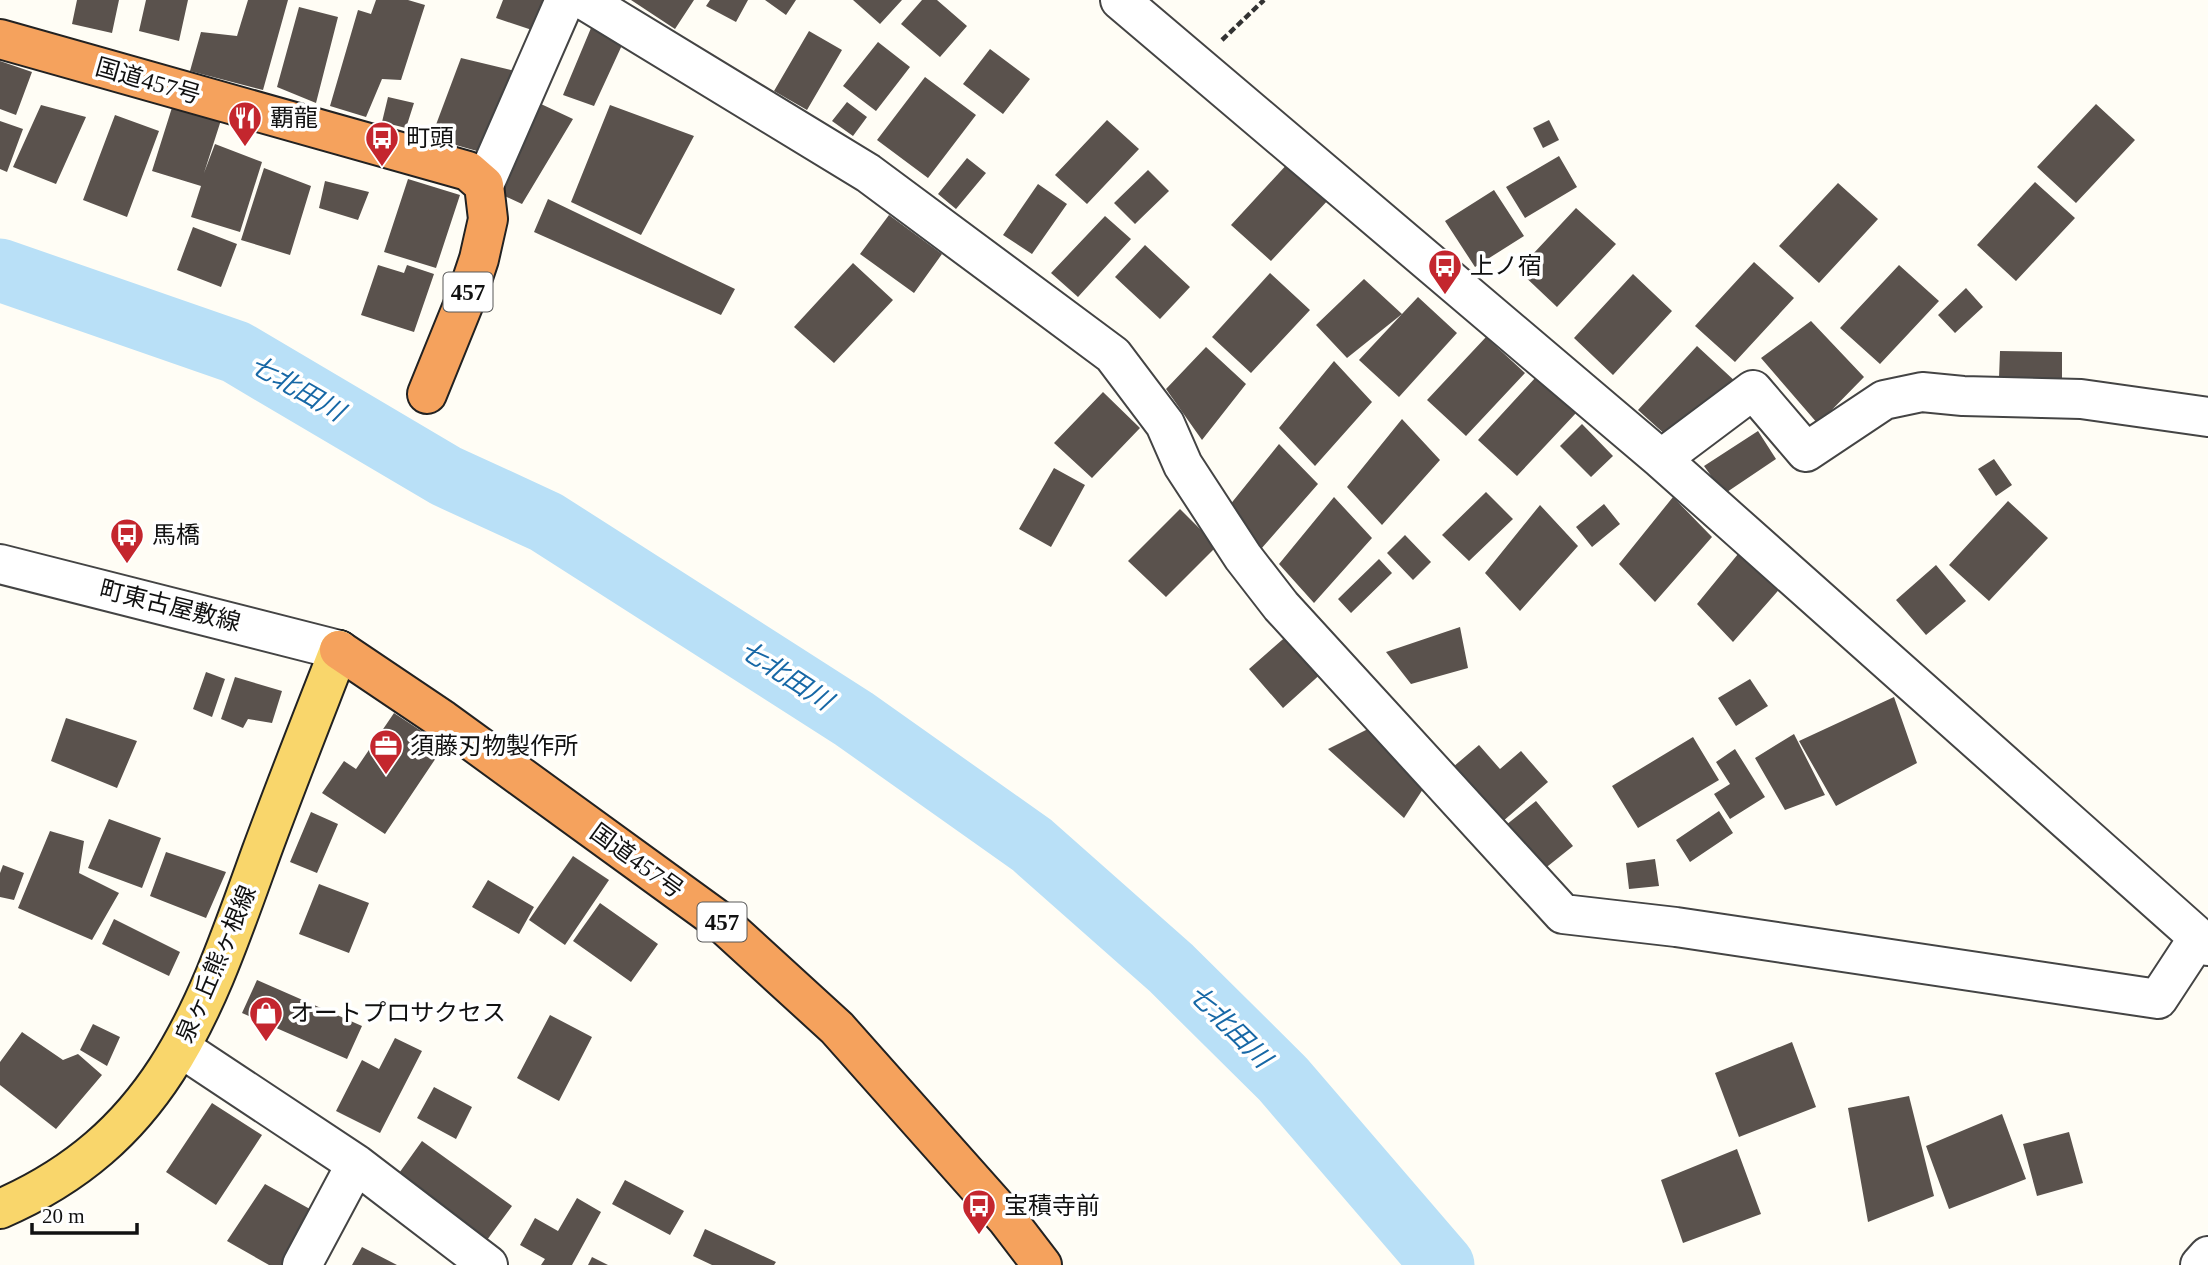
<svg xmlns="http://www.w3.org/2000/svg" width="2208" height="1265" font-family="'Times New Roman','Noto Sans JP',serif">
	<rect width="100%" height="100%" fill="#fffdf5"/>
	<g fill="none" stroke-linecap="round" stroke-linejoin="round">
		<path stroke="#b9e0f7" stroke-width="63" d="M0 270 236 352 446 476 546 522 854 719 1032 845 1171 968 1283 1079 1443 1265"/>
	</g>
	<path fill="#5a524d" d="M77 0H119L112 33 72 24Z
		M146 0H188L179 41 139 31Z
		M248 0H288L263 90 190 71 201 32 237 36Z
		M376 0H408L425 5 401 80 382 79 366 117 330 106 358 10 371 14Z
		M503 0H548L535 31 496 18Z
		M631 0H694L675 29Z
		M710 0H748L736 22 706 6Z
		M765 0H796L786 15Z
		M853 0H902L880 24Z
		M922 0H937L967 26 940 57 901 24Z
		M299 7 338 17 316 103 277 87Z
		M591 28 623 43 594 106 563 95Z
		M809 31 842 50 807 110 774 91Z
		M878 42 910 67 876 111 843 86Z
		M990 49 1030 79 1003 114 963 84Z
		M461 58 515 71 484 153 431 138Z
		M0 61 32 72 16 115 0 109Z
		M925 77 976 115 928 178 877 140Z
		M388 97 414 103 406 128 382 122Z
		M175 98 222 117 204 173 215 144 262 162 240 232 191 217 201 186 152 171Z
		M847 102 867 117 853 136 832 121Z
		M541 104 573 119 522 204 494 191Z
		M2096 104 2135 140 2076 203 2037 167Z
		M41 105 86 117 56 184 13 167Z
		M610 105 694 136 641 235 571 202Z
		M115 115 159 131 127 217 83 200Z
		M1107 120 1139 149 1087 204 1055 175Z
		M1549 120 1559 140 1543 148 1533 128Z
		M0 121 23 129 7 172 0 169Z
		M1559 156 1577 187 1525 218 1506 187Z
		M967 158 986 173 956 209 938 194Z
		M1290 161 1330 198 1271 261 1231 225Z
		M264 168 311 186 290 255 241 240Z
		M1148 170 1169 191 1135 224 1114 203Z
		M408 179 460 195 436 268 384 252Z
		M325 181 369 192 358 220 319 208Z
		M2035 182 2075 218 2016 281 1977 245Z
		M1838 183 1878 219 1819 283 1779 246Z
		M1038 184 1067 204 1032 254 1003 235Z
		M1494 190 1524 236 1475 267 1445 221Z
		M548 199 735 289 721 315 534 232Z
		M1576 208 1616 244 1557 307 1518 270Z
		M889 215 942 254 914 293 860 254Z
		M1105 216 1131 239 1078 297 1051 273Z
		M193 227 237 244 221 287 177 270Z
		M1145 245 1190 287 1160 319 1115 277Z
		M1754 262 1794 298 1735 362 1695 326Z
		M853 263 893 300 834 363 794 327Z
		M378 265 404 273 407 265 434 274 414 332 361 315Z
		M1899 265 1939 301 1880 364 1840 328Z
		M1270 273 1310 310 1251 373 1212 337Z
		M1633 274 1672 311 1613 375 1574 338Z
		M1364 279 1402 314 1418 297 1457 333 1399 397 1359 360 1402 314 1347 358 1316 325Z
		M1966 288 1983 307 1955 333 1938 315Z
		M1811 321 1864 377 1818 424 1761 358Z
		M1486 337 1525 373 1466 436 1427 400Z
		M1697 346 1737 383 1678 446 1638 410Z
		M1206 347 1246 384 1202 440 1166 389Z
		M2000 351 2062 352V379L1999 378Z
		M1334 361 1372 402 1315 466 1279 428Z
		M1536 377 1576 413 1517 476 1478 440Z
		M1103 392 1140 428 1092 478 1054 443Z
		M1402 419 1440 460 1382 525 1347 487Z
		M1582 424 1613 456 1591 477 1560 446Z
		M1758 431 1776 459 1724 494 1704 466Z
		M1279 444 1318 484 1261 549 1225 511Z
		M1994 459 2012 485 1996 496 1978 469Z
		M1054 468 1085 485 1051 547 1019 529Z
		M1486 492 1513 519 1469 561 1442 535Z
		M1334 497 1372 538 1314 603 1279 564Z
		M1673 497 1712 537 1655 602 1619 564Z
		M2008 501 2048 538 1989 601 1949 565Z
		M1604 504 1620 524 1592 547 1576 527Z
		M1540 505 1578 546 1520 611 1485 573Z
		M1180 509 1217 546 1166 597 1128 561Z
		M1405 535 1431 562 1413 580 1387 553Z
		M1752 537 1790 577 1733 642 1697 604Z
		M1379 559 1392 573 1351 613 1338 599Z
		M1936 565 1966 601 1926 635 1896 600Z
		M1460 627 1468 668 1411 684 1386 652Z
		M1290 633 1324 671 1283 708 1249 669Z
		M206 672 225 679 212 717 193 709Z
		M235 677 282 691 272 723 248 719 243 728 221 719Z
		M1750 679 1768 706 1736 726 1718 698Z
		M1894 697 1917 763 1836 806 1799 741Z
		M394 713 444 746 385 834 322 793 344 761 356 769Z
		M66 718 137 741 117 788 51 761Z
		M1372 727 1425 786 1404 818 1328 749Z
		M1794 734 1825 795 1785 810 1755 758Z
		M1693 737 1719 780 1638 828 1612 786Z
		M1479 745 1500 769 1521 751 1548 782 1502 822 1453 767Z
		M1735 749 1765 797 1730 819 1714 794 1730 784 1716 762Z
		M1536 801 1573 846 1543 870 1506 825Z
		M1719 811 1733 833 1690 862 1676 840Z
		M311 812 338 824 317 873 290 862Z
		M109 819 161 838 142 888 88 868Z
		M50 831 84 841 79 873 119 893 92 940 18 908Z
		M166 852 226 872 206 918 150 896Z
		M573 856 609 880 565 945 529 920Z
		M1655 859 1659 886 1629 889 1626 863Z
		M3 865 24 873 14 900 0 897V873Z
		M488 880 534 907 519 934 472 907Z
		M319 884 369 903 349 953 299 934Z
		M600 903 658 944 631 982 573 941Z
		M114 919 180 952 169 976 102 944Z
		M257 980 362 1026 347 1059 242 1013Z
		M550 1015 592 1037 559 1101 517 1078Z
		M93 1024 120 1037 107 1066 80 1050Z
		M22 1032 63 1060 78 1054 102 1075 56 1129 0 1085V1062Z
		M395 1038 422 1051 380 1133 336 1111 362 1060 379 1069Z
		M1792 1042 1816 1107 1739 1137 1715 1073Z
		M434 1087 472 1107 456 1139 417 1118Z
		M1909 1096 1934 1196 1868 1222 1848 1108Z
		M212 1103 262 1135 216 1205 166 1172Z
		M2002 1114 2026 1179 1949 1209 1926 1146Z
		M2069 1132 2083 1183 2037 1196 2023 1144Z
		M422 1141 512 1206 487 1240 397 1176Z
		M1737 1149 1761 1214 1683 1243 1661 1180Z
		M625 1180 684 1211 670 1235 612 1204Z
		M265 1184 317 1213 281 1265H269L227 1241Z
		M577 1198 601 1212 572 1265H541L545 1259 520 1245 535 1218 558 1231Z
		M705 1229 776 1262 774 1265H712L693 1256Z
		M362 1247 397 1265H352Z
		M592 1257 608 1265H588Z"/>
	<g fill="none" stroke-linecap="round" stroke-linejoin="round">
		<g stroke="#444" stroke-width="42">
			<path id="minor" d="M584 0 868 173 1113 355 1165 424 1183 465 1243 557 1281 606 1563 914 1676 927 2158 999 2198 938
				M1120 0 1661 459 2208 946
				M484 185 565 0
				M1661 459 1753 390 1806 452 1884 400 1922 392 1963 396 2081 399 2208 417
				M0 564 339 650
				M181 1048 356 1164 488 1265
				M302 1265 356 1164
				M2200 1265 2208 1256"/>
		</g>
		<g stroke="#222" stroke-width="42">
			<path id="major" d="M0 1209C164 1138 205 1008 261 853 286 785 313 717 339 650"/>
		</g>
		<g stroke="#222" stroke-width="42">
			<path id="highway" d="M0 39 468 171 484 185 488 219 479 259 466 298 427 394
				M339 650 443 720 721 922 837 1028 1006 1218 1042 1265"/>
		</g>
		<path stroke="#333" stroke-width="4.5" stroke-dasharray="7 3.5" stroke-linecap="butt" d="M1222 40 1264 0"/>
		<use href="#minor" stroke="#fff" stroke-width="38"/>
		<use href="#major" stroke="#f9d66b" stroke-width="38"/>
		<use href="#highway" stroke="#f5a25d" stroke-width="38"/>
	</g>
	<defs>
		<g id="restaurant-pin" transform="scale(1.75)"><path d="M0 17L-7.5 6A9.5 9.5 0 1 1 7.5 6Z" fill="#c4262e" stroke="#fff"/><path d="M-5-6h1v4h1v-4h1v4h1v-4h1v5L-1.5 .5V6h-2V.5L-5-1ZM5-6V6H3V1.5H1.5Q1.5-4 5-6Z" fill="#fff"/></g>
		<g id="bus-pin" transform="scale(1.75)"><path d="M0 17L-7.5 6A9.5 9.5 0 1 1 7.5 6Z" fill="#c4262e" stroke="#fff"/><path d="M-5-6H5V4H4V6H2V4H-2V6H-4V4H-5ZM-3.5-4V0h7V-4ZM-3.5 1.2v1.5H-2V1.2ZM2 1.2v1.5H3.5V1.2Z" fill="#fff"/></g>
		<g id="office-pin" transform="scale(1.75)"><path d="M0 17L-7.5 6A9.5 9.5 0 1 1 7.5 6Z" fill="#c4262e" stroke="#fff"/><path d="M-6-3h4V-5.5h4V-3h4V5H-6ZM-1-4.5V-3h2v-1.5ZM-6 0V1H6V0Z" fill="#fff"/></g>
		<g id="shop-pin" transform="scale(1.75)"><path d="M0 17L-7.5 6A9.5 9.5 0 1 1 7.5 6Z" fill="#c4262e" stroke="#fff"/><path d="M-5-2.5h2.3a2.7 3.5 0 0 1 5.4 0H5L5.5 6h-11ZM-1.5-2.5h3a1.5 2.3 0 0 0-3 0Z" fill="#fff"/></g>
	</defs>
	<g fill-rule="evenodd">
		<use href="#restaurant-pin" x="245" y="118"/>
		<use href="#bus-pin" x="382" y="138"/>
		<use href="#bus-pin" x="1445" y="266"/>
		<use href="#bus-pin" x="127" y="535"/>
		<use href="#office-pin" x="386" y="746"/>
		<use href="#shop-pin" x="266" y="1013"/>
		<use href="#bus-pin" x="979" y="1206"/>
	</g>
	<g text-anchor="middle" stroke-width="7" stroke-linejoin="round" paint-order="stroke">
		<g fill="#fff" stroke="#585858" stroke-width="2">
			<rect x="443.5" y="272.5" width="49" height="39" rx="5"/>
			<rect x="697.5" y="902.5" width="49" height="39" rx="5"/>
		</g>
		<g font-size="23" font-weight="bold" fill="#111">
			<text x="468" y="300">457</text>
			<text x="722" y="930">457</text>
		</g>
		<g font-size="24" fill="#111" stroke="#fff">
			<text transform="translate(148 81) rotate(16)" y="8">国道457号</text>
			<text transform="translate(170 606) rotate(14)" y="8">町東古屋敷線</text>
			<text transform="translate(637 861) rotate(36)" y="8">国道457号</text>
			<text transform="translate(216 964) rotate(-67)" y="8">泉ヶ丘熊ヶ根線</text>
		</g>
		<g font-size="24" fill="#111" stroke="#fff" text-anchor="start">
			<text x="270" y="126">覇龍</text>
			<text x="406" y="146">町頭</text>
			<text x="1470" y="274">上ノ宿</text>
			<text x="152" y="543">馬橋</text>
			<text x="410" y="754">須藤刃物製作所</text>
			<text x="290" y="1021">オートプロサクセス</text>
			<text x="1004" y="1214">宝積寺前</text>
		</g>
		<g font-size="26" font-style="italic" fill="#1768a6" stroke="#fff">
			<text transform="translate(297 388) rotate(30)" y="9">七北田川</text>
			<text transform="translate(786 675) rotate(33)" y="9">七北田川</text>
			<text transform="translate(1230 1026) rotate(45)" y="9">七北田川</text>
		</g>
	</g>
	<path d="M32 1223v10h105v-10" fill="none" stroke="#111111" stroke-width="3.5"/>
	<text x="42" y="1223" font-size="21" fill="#111111" stroke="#ffffff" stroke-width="5" paint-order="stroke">20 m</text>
</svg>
